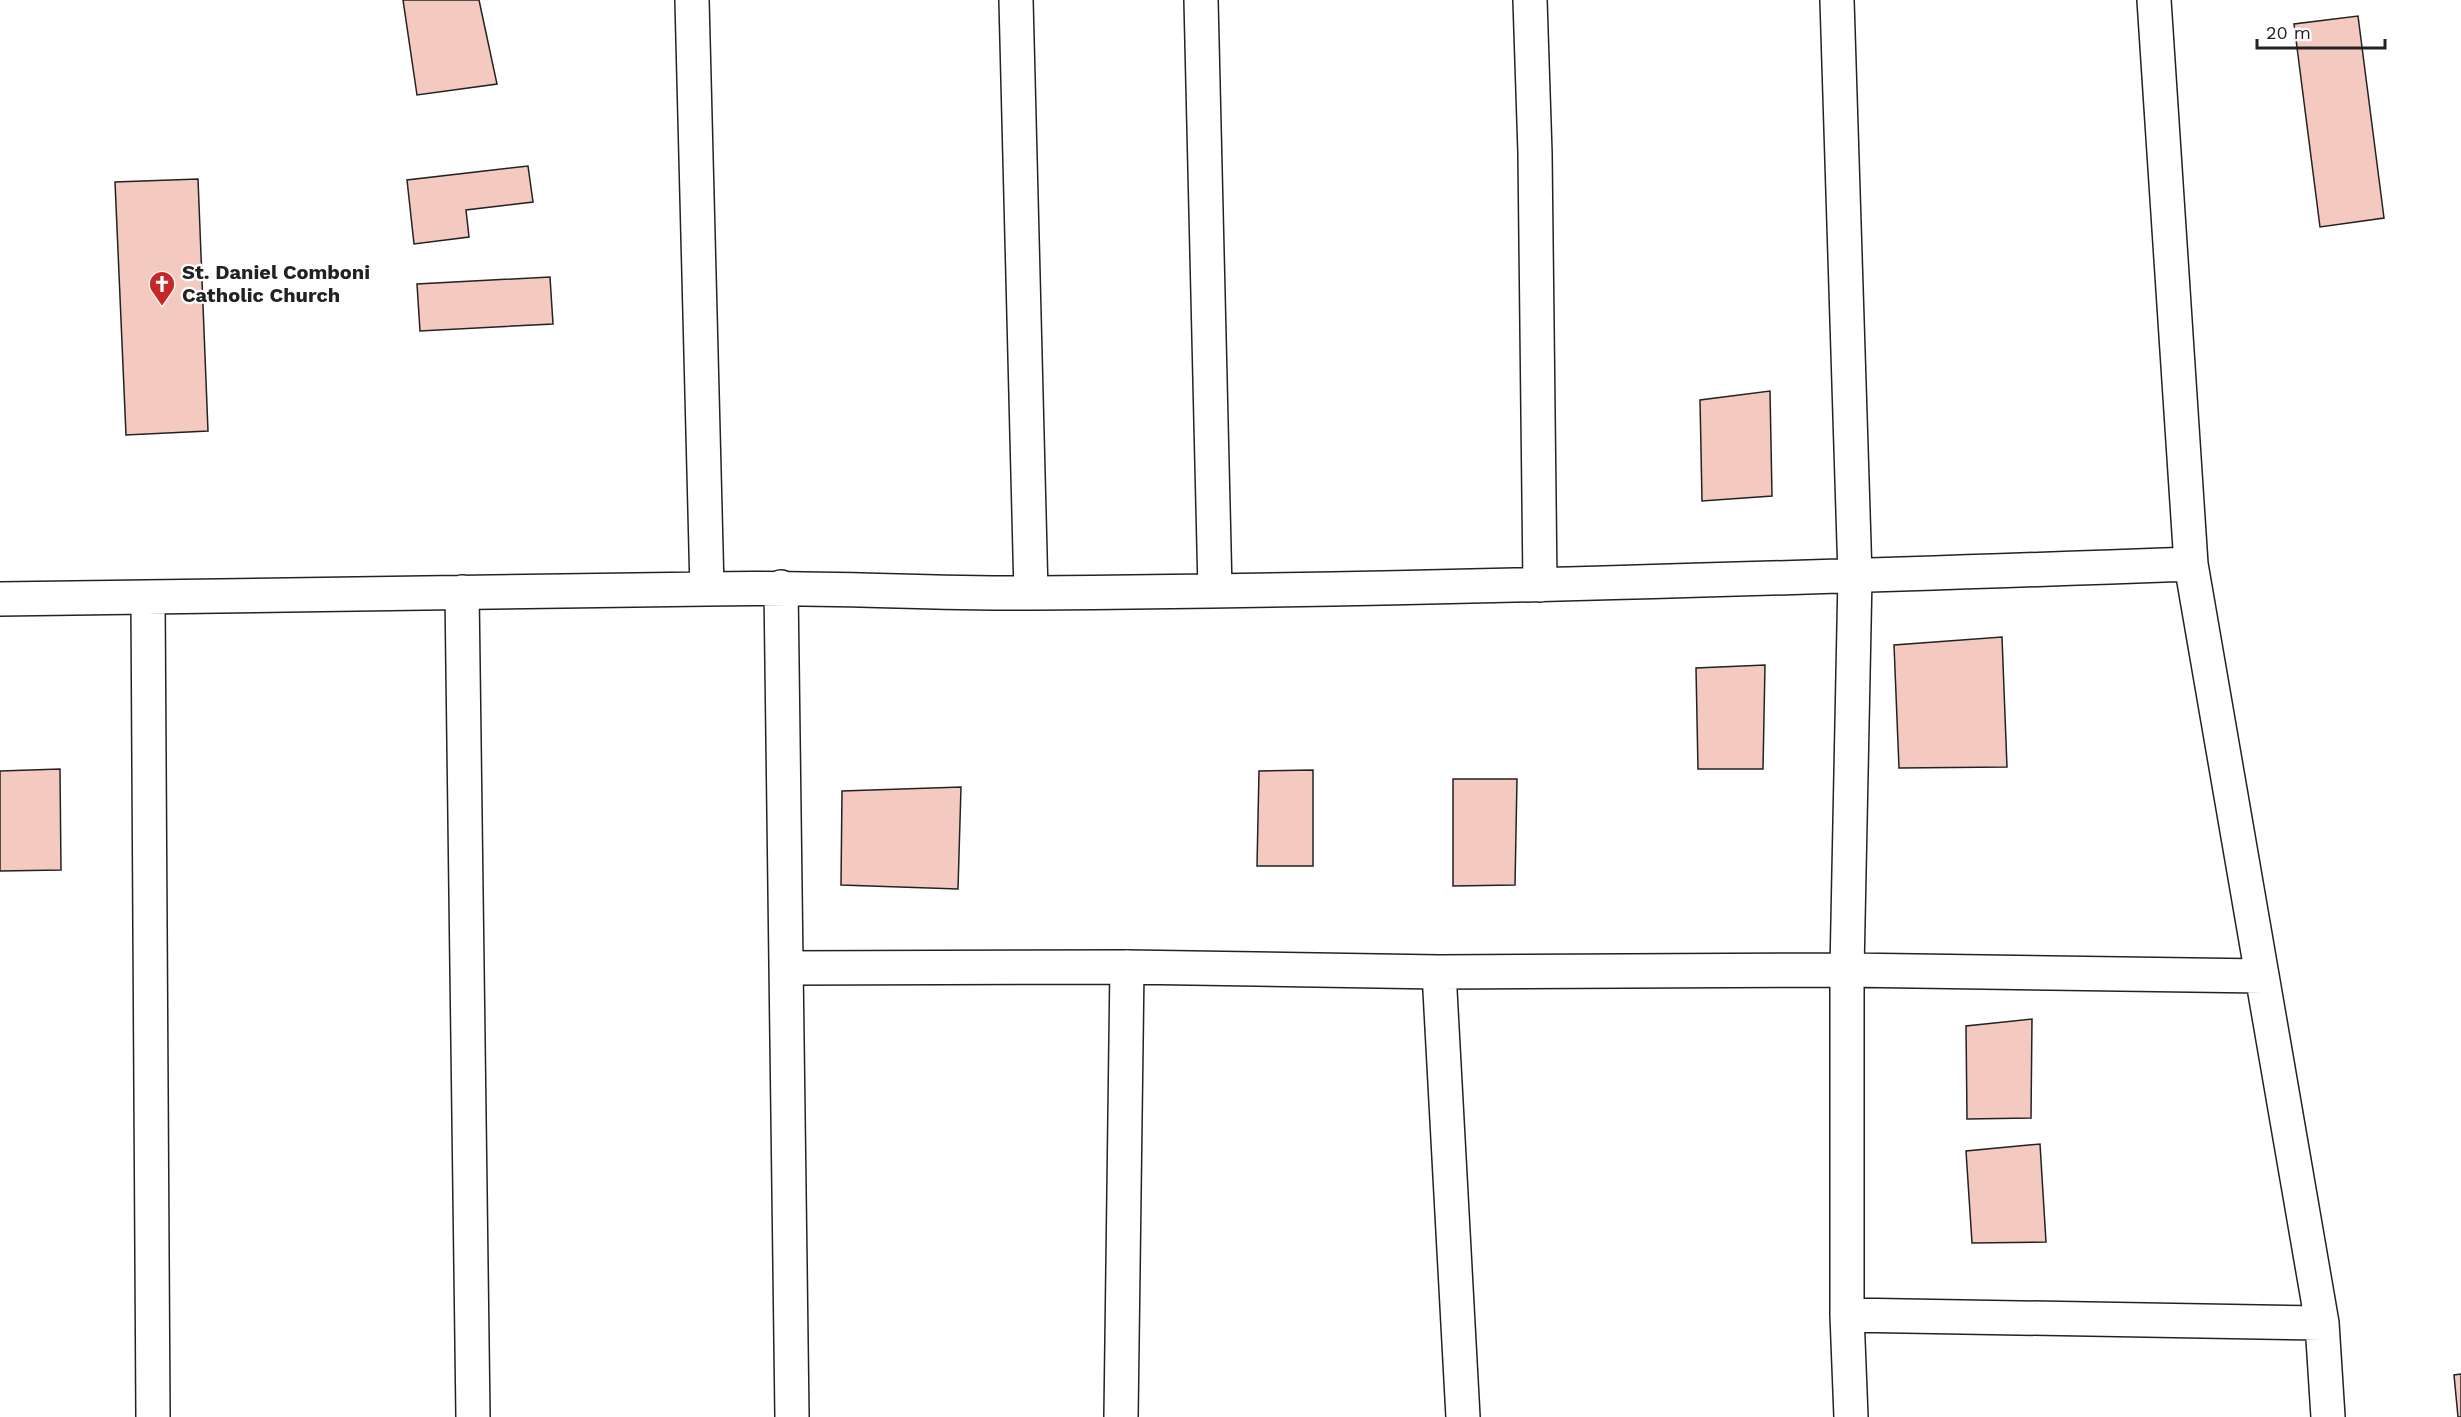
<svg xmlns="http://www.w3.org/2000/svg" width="2461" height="1417" font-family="'Work Sans',sans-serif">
	<rect width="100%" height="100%" fill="#fff"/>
	<path fill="#f3c9c0" stroke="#222" stroke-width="1.5" d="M403 0H479L497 84 417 95Z
		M2358 16 2384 218 2320 227 2294 24Z
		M528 166 533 202 466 210 469 237 414 244 407 180Z
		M198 179 208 431 126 435 115 182Z
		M550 277 553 324 420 331 417 284Z
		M1770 391 1772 496 1702 501 1700 400Z
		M2002 637 2007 767 1899 768 1894 645Z
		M1765 665 1763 769H1698L1696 668Z
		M60 769 61 870 0 871V771Z
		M1313 770V866H1257L1259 771Z
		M1453 779H1517L1515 885 1453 886Z
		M961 787 958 889 841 885 842 791Z
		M2032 1019 2031 1118 1967 1119 1966 1026Z
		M2040 1144 2046 1242 1972 1243 1966 1151Z
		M2461 1374V1417H2458L2454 1375Z"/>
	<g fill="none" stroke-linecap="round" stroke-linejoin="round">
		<g stroke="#222" stroke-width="36">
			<path id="minor" d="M692 0 707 589C817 586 926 594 1035 593 1421 590 1806 578 2191 564
				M1016 0 1031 593
				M1201 0 1215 590
				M1530 0 1535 153 1540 585
				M1837 0 1855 576 1847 970V1315L1851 1417
				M2154 0 2191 564 2322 1323 2328 1417
				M781 587 792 1417
				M462 592 473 1417
				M148 598 153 1417
				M0 599 707 589
				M787 968 1127 967 1439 972 1847 970 2262 976
				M1439 972 1463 1417
				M1847 1315 2322 1323
				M1121 1417 1127 967"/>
		</g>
		<use href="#minor" stroke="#fff" stroke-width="33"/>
	</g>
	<defs>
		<g id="church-pin" transform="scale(1.35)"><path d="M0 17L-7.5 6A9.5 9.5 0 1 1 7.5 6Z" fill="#c62828" stroke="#fff"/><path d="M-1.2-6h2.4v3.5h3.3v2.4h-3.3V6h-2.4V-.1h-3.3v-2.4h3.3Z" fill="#fff"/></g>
	</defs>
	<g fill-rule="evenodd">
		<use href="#church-pin" x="162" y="284"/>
	</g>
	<g text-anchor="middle" stroke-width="4.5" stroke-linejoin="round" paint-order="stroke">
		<g font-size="20" font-weight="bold" fill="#222" stroke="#fff" text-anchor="start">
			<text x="182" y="279">St. Daniel Comboni<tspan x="182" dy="23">Catholic Church</tspan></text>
		</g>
	</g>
	<path d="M2257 39v9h128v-9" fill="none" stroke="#222222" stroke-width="3"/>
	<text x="2266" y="39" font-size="18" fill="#222222" stroke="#ffffff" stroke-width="4.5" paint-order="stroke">20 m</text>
</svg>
